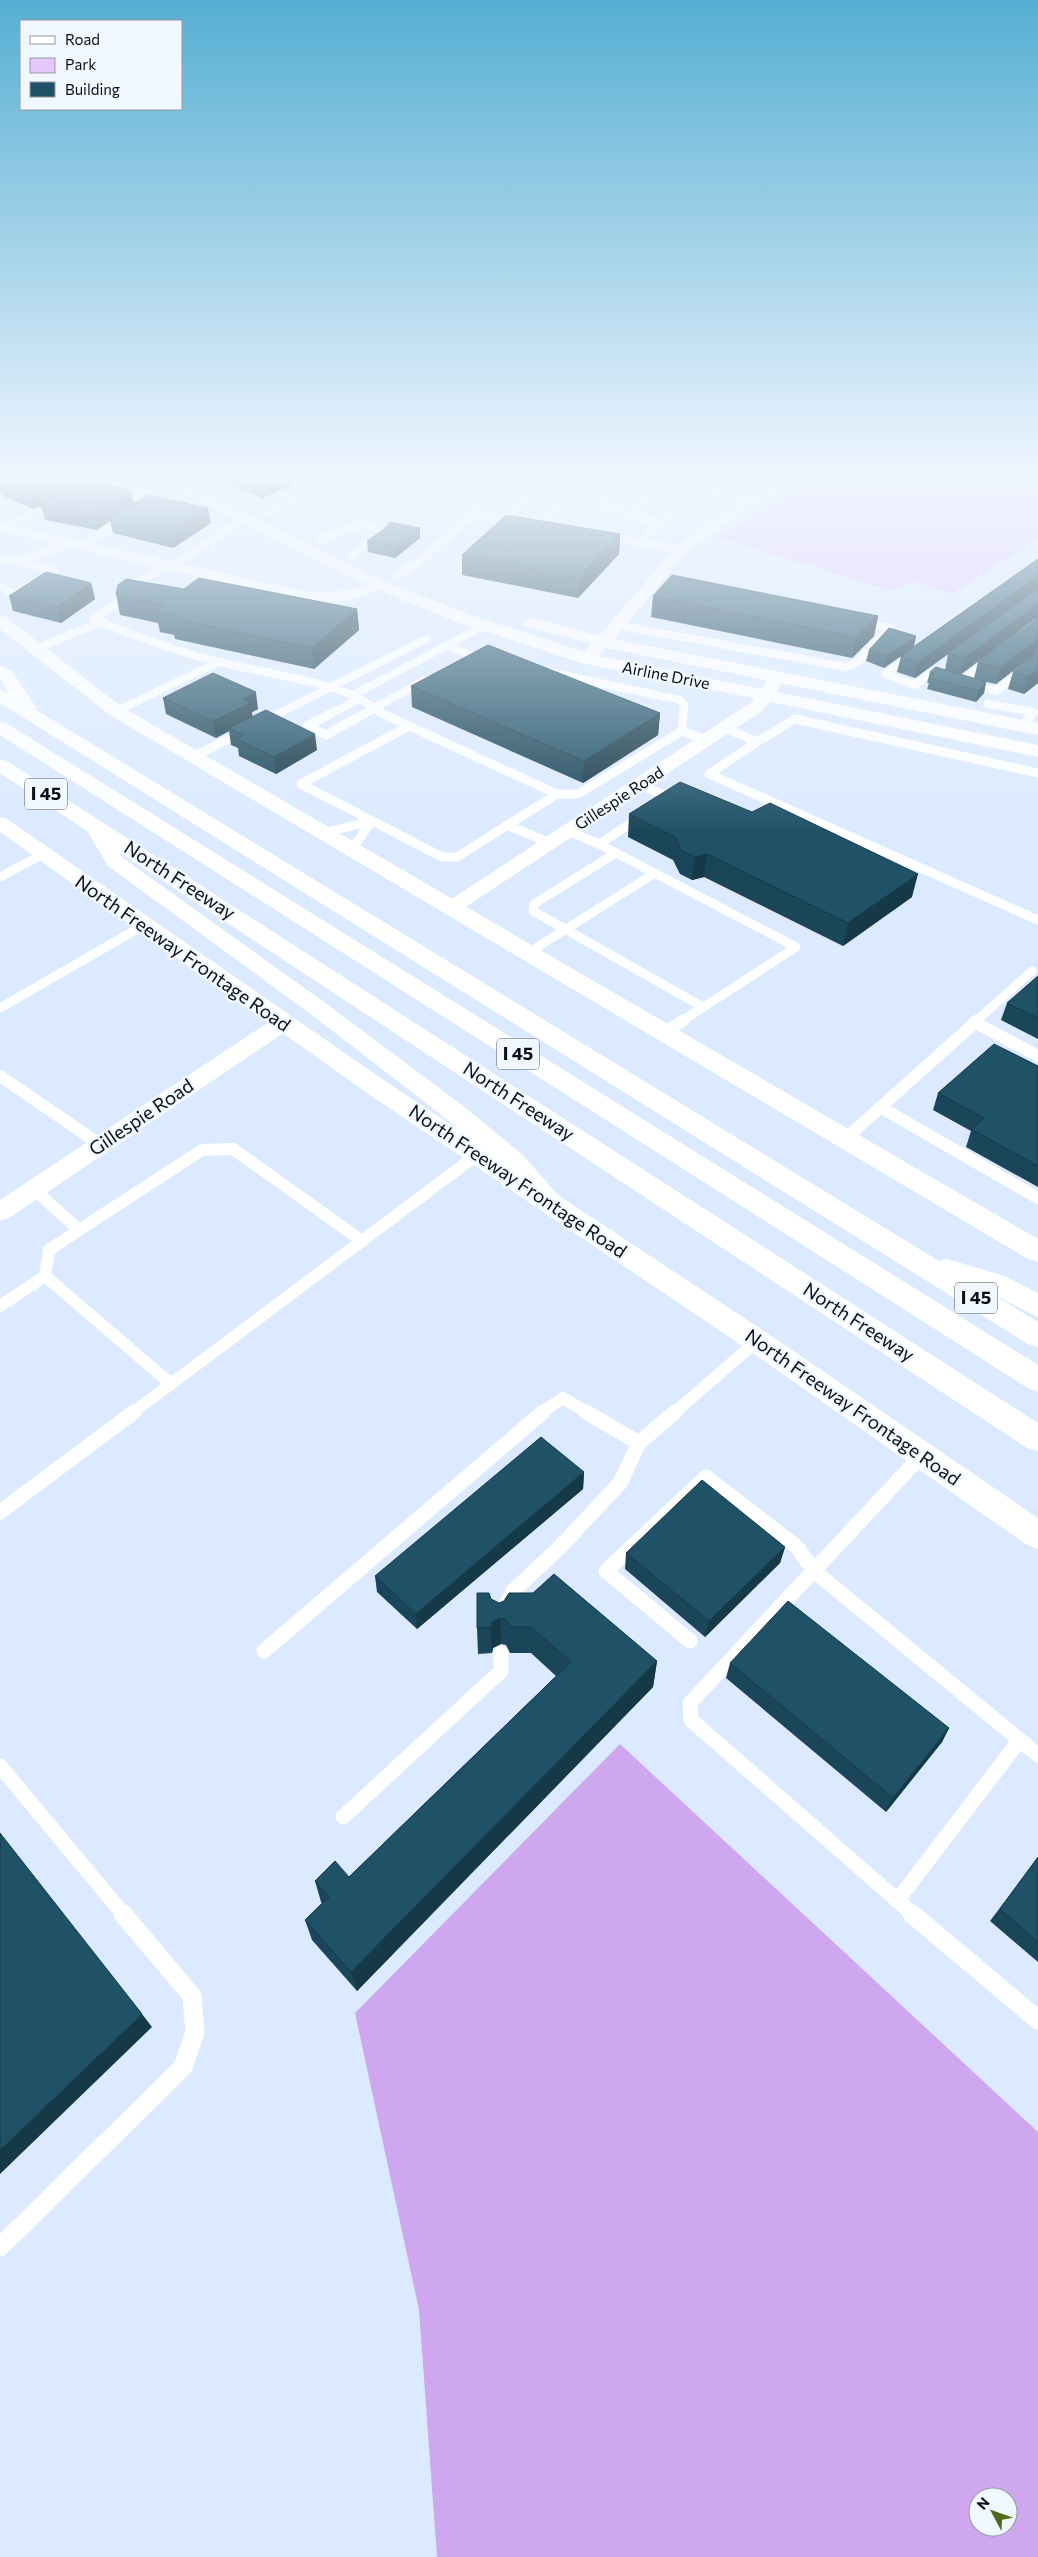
<svg xmlns="http://www.w3.org/2000/svg" width="1038" height="2557" font-family="Commissioner,sans-serif">
	<rect width="100%" height="100%" fill="#dceaff"/>
	<path fill="#e5c7fe" d="M823 476H1038V539L951 594 913 581 892 591 717 537Z"/>
	<path fill="#cea7ef" fill-rule="evenodd" d="M620 1744 1038 2132V2557H437L419 2310 355 2013ZM978 2497H1008V2527H978Z"/>
	<g fill="none" stroke-linecap="round" stroke-linejoin="round">
		<path stroke="#fff" stroke-width="8" d="M90 476H98
			M284 476 314 487 341 476
			M204 485 230 476
			M693 486 752 501
			M92 490 112 484 150 499 152 502 146 506
			M136 493 181 477
			M598 506 630 512V516L660 521 703 476
			M598 506 628 476
			M267 512 314 487
			M630 512 666 476
			M471 514 518 521
			M505 519 553 476
			M542 524 593 476
			M2 528 57 503
			M604 536 681 550
			M320 540C339 532 360 518 380 530L381 535 352 556
			M641 542 660 521
			M82 546 124 519
			M0 559 20 561 54 571
			M20 561 69 543
			M172 566 234 525 248 519
			M397 576 425 557 515 476
			M0 586 14 595 54 571
			M99 621 94 618 125 597 131 585 169 565
			M617 625 846 667 859 661 890 628 859 622
			M448 645 469 655 485 659
			M35 649 101 622C140 638 179 652 220 662 263 673 308 678 350 694 362 698 373 709 385 715
			M912 655 885 674 915 685 932 672 945 676
			M549 672 680 700 684 705 683 715
			M961 681 990 660
			M969 683 996 691 1038 658
			M353 695 484 626
			M988 704 1034 712 1032 715
			M116 711 219 662
			M276 715 426 639
			M328 715 357 700
			M362 715 425 680"/>
		<path stroke="#fff" stroke-width="9" d="M330 714 307 726 326 735 364 714
			M383 714 557 794
			M409 726 301 784 442 857H457L557 794H578L682 731 683 714
			M1023 726 1032 714
			M725 728 757 742 709 774 1038 920
			M682 731 706 740
			M757 742 795 719 1038 773
			M193 757 278 714
			M638 785 670 797 665 801
			M507 825 550 843
			M568 831 599 844 642 816
			M323 833 372 821
			M599 844 796 947 682 1021
			M351 850 372 821
			M616 853 534 904 533 911 703 1007
			M0 877 43 854
			M528 953 655 873
			M0 1008 144 925
			M976 1021 1032 971"/>
		<path stroke="#fff" stroke-width="12" d="M974 1022 1038 1056
			M664 1033 684 1020
			M0 1076 101 1145
			M880 1107 1038 1198
			M845 1139 978 1020
			M79 1230 202 1150 233 1149 362 1241
			M45 1276 171 1384
			M0 1306 45 1276 49 1250 79 1230 34 1189
			M132 1413 478 1154
			M541 1413 563 1398 588 1413
			M674 1413 757 1341"/>
		<path stroke="#fff" stroke-width="15" d="M586 1412 639 1443 675 1412
			M0 1512 134 1412
			M505 1607 513 1591 561 1546 620 1483 639 1443
			M690 1641 606 1571 706 1477 797 1547 814 1571 1038 1755
			M264 1651 543 1412
			M0 1766 124 1915
			M343 1817 501 1671V1653
			M897 1901 1019 1741
			M914 1915 691 1720 690 1703 922 1455"/>
		<path stroke="#fff" stroke-width="19" d="M912 1914 1038 2020
			M0 2247 183 2067 195 2032 192 1996 123 1914"/>
		<path fill="#fff" fill-rule="evenodd" d="M0 523 308 592 344 591 380 580 388 585 385 588 345 601 308 602 0 531Z
			M777 672 785 677 773 699 762 711 458 912 451 914 444 912 441 908 444 904 750 703 760 693 771 673Z
			M283 1016 291 1018 294 1023 291 1028 9 1218 0 1221V1200L275 1018Z"/>
		<path fill="#fff" fill-rule="evenodd" d="M138 476H157L204 493 386 582 471 615 585 652 591 644 525 626 523 622 531 617 599 636 676 547 703 525 747 498 789 476H806L804 479C763 501 722 522 686 553L614 639 1038 723V735L606 648 599 656 1038 745V757L582 663 459 623 374 588 194 499 140 479Z
			M0 616 6 617 122 707 1038 1239V1262L1028 1259 110 715 0 629Z
			M0 817 7 819 385 1081 767 1333 1038 1518V1549L1027 1545 747 1349 367 1093 0 832Z"/>
		<path fill="#fff" fill-rule="evenodd" d="M0 665 12 671 36 707 35 709 939 1261 947 1259 1005 1276 1038 1293V1317L994 1295 1038 1322V1347L1028 1344 0 703V690L9 693 0 679Z
			M0 722 6 723 1038 1365V1392L1028 1388 0 735Z
			M0 759 7 761 1038 1423V1451L1027 1448 119 852 123 858 328 1005 462 1105 523 1155 565 1203 561 1210 552 1212 543 1210 505 1167 444 1117 312 1015 108 866 87 831 0 773Z"/>
	</g>
	<path fill="#1b4659" fill-rule="evenodd" d="M0 476H77L79 486 134 503 211 523 173 548 113 533 110 521 97 530 45 520 41 506 33 509 1 495 0 491Z
		M227 476H292L293 485 262 498 228 483Z
		M298 476H316L308 479Z
		M420 528V538L395 558 368 552 367 541Z
		M620 534 619 554 578 598 462 575V555Z
		M1038 559V683L1024 694 1008 689 1013 672 1037 653 1035 654 996 684 982 681 986 682 984 693 976 702 927 689 929 683H927L930 672 945 670 948 654 915 678 897 672 901 656 884 668 866 661 869 650 914 646ZM1035 619H1037L978 662 974 678 961 674Z
		M91 583 95 599 61 623 13 611 9 596Z
		M184 589 357 609 359 630 314 669 175 639 174 635 160 632 158 623 120 615 116 594Z
		M653 596 878 616 874 636 852 658 651 617Z
		M411 686 660 713 658 735 583 783 412 707Z
		M163 698 258 709 252 712V716L317 750 276 774 239 756 238 748 231 745 229 731 216 738 166 714Z
		M629 814 912 897 843 946 704 877 692 880 680 874 673 860 628 837Z
		M1038 976V1039L1001 1020 1007 1003Z
		M1038 1066V1187L966 1147 971 1131 933 1110 938 1093Z
		M584 1472 583 1489 417 1629 377 1592 375 1576Z
		M785 1547 780 1563 705 1637 625 1569 626 1553Z
		M491 1599 499 1603 657 1661 653 1687 357 1991 312 1940 305 1920 322 1903 321 1902 315 1881 349 1877 556 1676 531 1653H510L506 1645 501 1644 493 1648 492 1653 478 1654 477 1628Z
		M730 1663 949 1728 942 1742 886 1812 726 1678Z
		M1038 1857V1962L990 1921Z"/>
	<path fill="#163948" d="M74 476H77L80 490 47 501 44 500 45 504 41 505V506L33 509 29 494Z
		M282 476H292L293 485 262 498 260 485Z
		M308 476H316L308 479Z
		M131 491 134 506 110 518V521L97 530 93 515Z
		M208 508 211 523 173 548 171 532Z
		M420 528V538L395 558V547Z
		M620 534 619 554 578 598 579 578Z
		M1038 576V586L1037 590 915 678 918 662Z
		M91 583 95 599 61 623 57 607Z
		M1038 604V619H1035L960 675 964 658Z
		M357 609 359 630 314 669 312 648Z
		M878 616 874 636 852 658 855 637Z
		M916 636 914 647 884 668 886 656Z
		M1038 638V641L1035 654 996 684 1000 668Z
		M1038 670V683L1024 694 1028 677Z
		M986 682 984 693 976 702 978 691Z
		M256 692 258 709 252 712 253 719 229 728V731L216 738 213 721 242 699Z
		M660 713 658 735 583 783 584 761Z
		M315 734 317 750 276 774 274 757Z
		M707 854 704 877 692 880 695 857Z
		M918 874 912 897 843 946 848 923Z
		M584 1472 583 1489 417 1629 416 1614Z
		M785 1547 780 1563 705 1637 709 1621Z
		M500 1618 501 1644 493 1648 492 1653 491 1627 492 1622Z
		M657 1661 653 1687 357 1991 351 1972Z
		M949 1728 942 1742 886 1812 893 1798Z
		M142 2014 152 2027 0 2174V2150Z"/>
	<path fill="#1f5167" stroke="#163948" d="M0 476H8L0 479Z
		M11 476H74L29 494 0 482V480Z
		M239 476H282L260 485Z
		M91 481 131 491 93 515 41 505 47 501 44 500Z
		M147 495 208 508 171 532 110 518Z
		M506 515 620 534 579 578 462 555Z
		M390 522 420 528 395 547 367 541 384 529Z
		M1038 559V576L918 662 901 656Z
		M46 572 91 583 57 607 9 596Z
		M672 575 878 616 855 637 653 596Z
		M199 578 357 609 312 648 171 618 175 615 156 611 164 605 116 594 118 585 126 579 184 589Z
		M1038 589V604L964 658 948 653Z
		M1038 618V638L1000 668 978 662Z
		M889 628 916 636 886 656 869 650Z
		M488 645 660 713 584 761 411 686Z
		M1038 652V670L1028 677 1013 672Z
		M936 667 986 682 978 691 930 678 934 673 930 672Z
		M213 673 256 692 242 699 250 703 213 721 163 698Z
		M266 710 315 734 274 757 236 739 244 735 229 728Z
		M680 782 752 812 770 803 918 874 848 923 707 854 695 857 682 851 675 837 629 814Z
		M1038 976V1018L1007 1003Z
		M994 1044 1038 1066V1166L971 1129 984 1118 938 1093Z
		M541 1437 584 1472 416 1614 375 1576Z
		M702 1480 785 1547 709 1621 626 1553Z
		M554 1574 657 1661 351 1972 305 1920 329 1897 315 1881 335 1861 349 1877 571 1662 531 1627H510L506 1619 500 1618 492 1622 491 1627 477 1628V1593H489L491 1599 499 1603 504 1601 509 1593H533Z
		M788 1601 949 1728 893 1798 730 1663Z
		M0 1833 142 2014 0 2150Z
		M1038 1857V1942L1000 1909Z"/>
	<linearGradient id="sky" x2="0" y2="1"><stop stop-color="#55aed2"/><stop offset="0.57" stop-color="#eff6ff"/><stop offset="1" stop-color="#eff6ff" stop-opacity="0"/></linearGradient>
	<rect width="1038" height="834" fill="url(#sky)"/>
	<g text-anchor="middle" stroke-width="5" stroke-linejoin="round" paint-order="stroke">
		<g font-size="16" fill="#0a0e15" stroke="#f1f7ff">
			<text transform="translate(666 675) rotate(11)" y="6">Airline Drive</text>
			<text transform="translate(619 798) rotate(-33)" y="6">Gillespie Road</text>
		</g>
		<g fill="#f1f7ff" stroke="#4f545b" stroke-width="1">
			<rect x="25" y="778.5" width="42" height="31" rx="4"/>
			<rect x="497" y="1038.5" width="42" height="31" rx="4"/>
			<rect x="955" y="1282.5" width="42" height="31" rx="4"/>
		</g>
		<g font-size="18" font-weight="bold" fill="#0a0e15">
			<text x="46" y="800">I 45</text>
			<text x="518" y="1060">I 45</text>
			<text x="976" y="1304">I 45</text>
		</g>
		<g font-size="19" fill="#0a0e15" stroke="#f1f7ff">
			<text transform="translate(180 880) rotate(33)" y="7">North Freeway</text>
			<text transform="translate(183 953) rotate(35)" y="7">North Freeway Frontage Road</text>
			<text transform="translate(519 1101) rotate(33)" y="7">North Freeway</text>
			<text transform="translate(141 1117) rotate(-34)" y="7">Gillespie Road</text>
			<text transform="translate(518 1181) rotate(34)" y="7">North Freeway Frontage Road</text>
			<text transform="translate(859 1322) rotate(33)" y="7">North Freeway</text>
			<text transform="translate(853 1407) rotate(35)" y="7">North Freeway Frontage Road</text>
		</g>
	</g>
	<rect x="20" y="20" width="162" height="90" fill="#f1f7ff" stroke="#959aa1"/>
	<rect x="30" y="36" width="25" height="8" fill="#ffffff" stroke="#959aa1"/>
	<text x="65" y="45" font-size="15" fill="#0a0e15">Road</text>
	<rect x="30" y="58" width="25" height="15" fill="#e5c7fe" stroke="#959aa1"/>
	<text x="65" y="70" font-size="15" fill="#0a0e15">Park</text>
	<rect x="30" y="82" width="25" height="15" fill="#1f5167" stroke="#959aa1"/>
	<text x="65" y="95" font-size="15" fill="#0a0e15">Building</text>
	<g transform="translate(993 2512) rotate(311)"><circle r="24" fill="#f1f7ff" stroke="#959aa1"/>
	<path d="M0-4L9 19L0 12L-9 19Z" fill="#506a1b"/>
	<text y="-8" font-size="14" font-weight="bold" text-anchor="middle" fill="#0a0e15">N</text>
	</g>
</svg>
